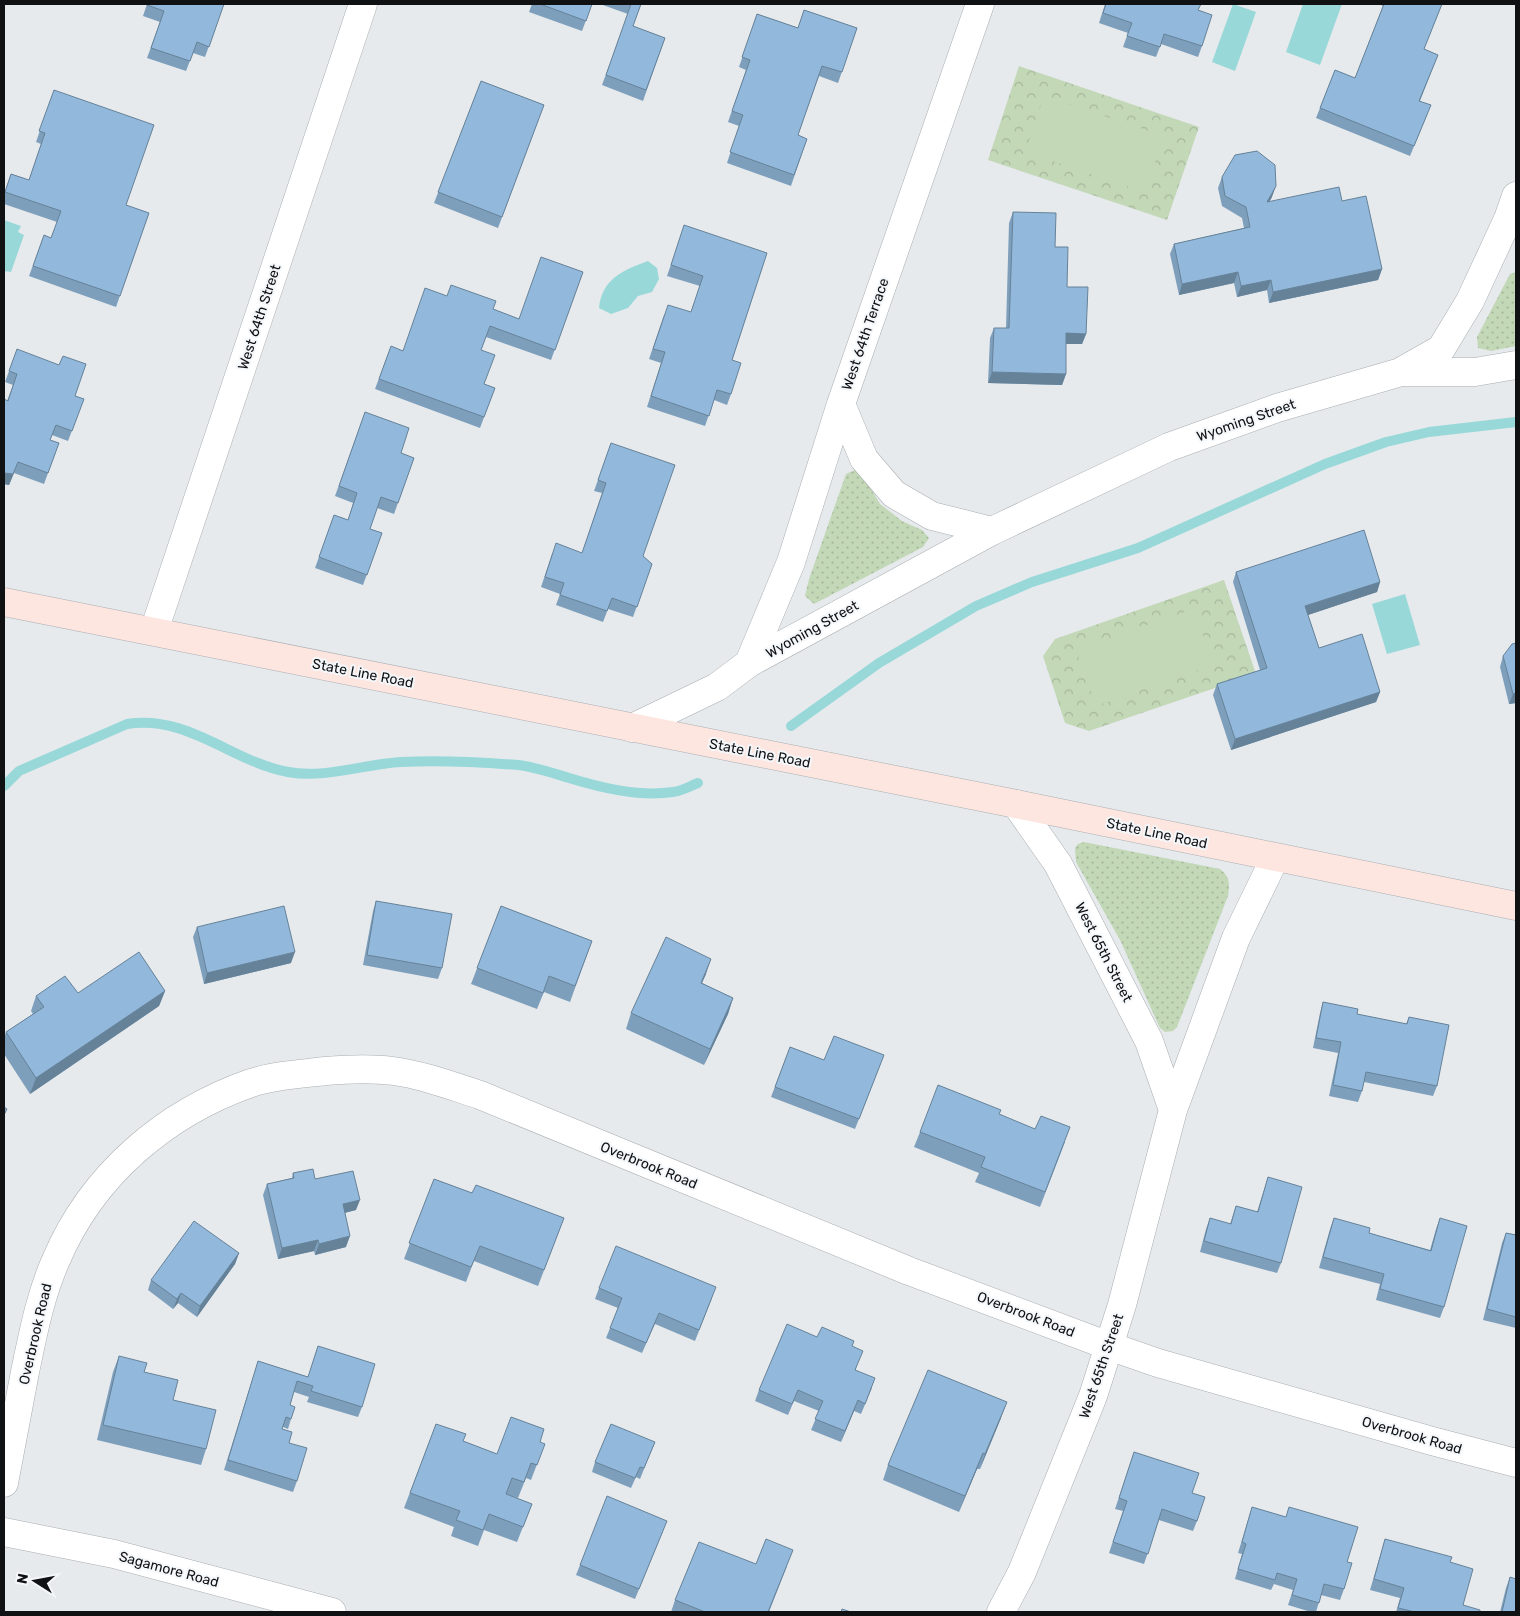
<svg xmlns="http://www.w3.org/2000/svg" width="1520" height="1616" font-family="Rubik,sans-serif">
	<defs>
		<pattern id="grass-dots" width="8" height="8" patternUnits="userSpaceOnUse" patternTransform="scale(1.25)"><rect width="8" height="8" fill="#c3d8b7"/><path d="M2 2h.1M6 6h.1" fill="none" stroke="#a6b89c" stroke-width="1.8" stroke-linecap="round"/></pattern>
		<pattern id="park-crowns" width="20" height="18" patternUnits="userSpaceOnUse" patternTransform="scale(1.25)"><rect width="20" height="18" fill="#c3d8b7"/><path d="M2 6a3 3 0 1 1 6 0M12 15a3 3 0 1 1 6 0" fill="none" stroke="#a6b89c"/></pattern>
	</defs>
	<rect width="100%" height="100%" fill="#e6eaed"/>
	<path fill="url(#grass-dots)" d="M1516 272V346L1491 351 1478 348 1477 337 1510 274Z
		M855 470 865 479 880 504 902 521 922 530 929 538 923 547 814 604 805 596 809 579 846 474Z
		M1084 842 1220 869C1230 877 1230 884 1228 896L1177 1027 1173 1031 1165 1032 1160 1028 1120 940 1076 862 1075 848 1078 844Z"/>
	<path fill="url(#park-crowns)" d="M1019 66 1199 127 1167 220 988 160Z
		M1224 580 1256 674 1089 731 1065 723 1043 656 1055 639Z"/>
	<path fill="#c3d8b7" d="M1044 96 1164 136 1145 192 1025 152Z
		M1194 609 1213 665 1096 706 1076 650Z"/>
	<path fill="#98d8d9" d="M1233 4 1256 12 1235 71 1212 62Z
		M1303 4H1342L1320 65 1286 52Z
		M4 220 21 226 18 232 24 235 11 272 4 271Z
		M648 261 657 268 659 279 652 292 638 296 628 308 611 314 599 308C602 279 623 270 648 261Z
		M1405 594 1420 645 1387 654 1372 604Z"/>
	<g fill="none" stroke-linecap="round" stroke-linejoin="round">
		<path stroke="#98d8d9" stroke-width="10" d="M791 726 879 663 976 606 1032 582 1138 548 1325 464 1386 442 1429 432 1516 422
			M4 786 19 771 127 724C190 715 230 761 288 772 324 779 365 764 401 762 439 760 479 762 518 765 535 767 553 773 569 778 602 788 639 797 673 792 682 791 690 786 698 783"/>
		<g stroke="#aaaeb1" stroke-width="29">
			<path id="street" d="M1402 371 1441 349 1470 301 1508 219 1516 196
				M841 404 864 459 894 494 932 516 992 531 1169 447 1277 408 1401 372H1475L1516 365
				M154 631 363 4
				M749 663 791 562 841 404 980 4
				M632 728 717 687 749 663 992 531
				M1016 804 1058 864 1149 1041 1173 1110
				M4 1483C11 1446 18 1409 25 1372 33 1334 40 1296 56 1260 92 1175 165 1113 251 1083 275 1075 301 1074 326 1071 348 1069 371 1068 393 1071 423 1075 452 1086 480 1095L909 1271 1109 1346 1158 1363 1432 1441 1516 1463
				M4 1532 114 1554 332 1612
				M1001 1612 1022 1572 1093 1396 1122 1305 1173 1110 1236 938 1275 858"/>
		</g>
		<g stroke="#aaaeb1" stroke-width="29">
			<path id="secondary" d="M4 602 1016 804 1516 906"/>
		</g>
		<use href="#street" stroke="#fff" stroke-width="28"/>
		<use href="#secondary" stroke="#fde5e0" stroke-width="28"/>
	</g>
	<path fill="#7e9fbc" d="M147 4H224L205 57 193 53 186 71 147 58 160 22 143 16Z
		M532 4H592L582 31 529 12Z
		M600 4H641L633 26 665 38 643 101 602 85 628 14Z
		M1105 4H1201L1198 10 1202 46 1198 57 1161 44 1156 57 1123 47 1128 33 1099 23Z
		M1379 4H1442L1424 49 1438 55 1420 101 1427 115 1410 156 1316 118 1335 70 1355 78 1383 6Z
		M804 10 857 28 838 83 819 76 798 135 807 139 791 186 727 163 739 126 728 122 746 70 739 67 757 14 798 28Z
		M481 81 544 105 498 228 434 203Z
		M54 90 126 205 149 213 116 307 29 276 44 235 51 238 57 222 4 204V194L11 174 29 180 41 144 36 142Z
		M1222 177 1272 197 1269 202 1342 201 1382 269 1378 280 1269 303 1267 290 1237 297 1234 283 1179 295 1170 254 1174 244 1244 228 1242 218 1222 206 1218 188Z
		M1013 212 1055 247 1067 287 1086 334 1082 344H1066V374L1062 385 988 383 990 338 994 328H1006L1009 223Z
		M681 235 767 253 732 360 731 394 727 405 714 400 705 426 647 407 661 363 649 359 664 315 691 312 700 286 667 276Z
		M583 272 551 360 486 337 481 350 484 384 495 388 480 428 375 389 391 346 403 351 447 296 493 309 519 319Z
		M17 349 75 396 84 399 68 441 52 435 50 440 59 443 44 484 14 473 9 485 4 484V399L7 401 13 385 5 382Z
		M365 412 401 453 414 458 394 514 377 508 370 529 382 533 363 585 315 568 334 515 348 520 353 503 335 496Z
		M611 443 643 556 652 564 633 617 608 609 603 622 556 605 560 594 541 587 552 554 582 553 602 493 594 491Z
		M1236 572 1380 582 1377 592 1308 615 1319 648 1380 692 1376 702 1231 750 1213 695 1217 684 1260 670 1233 582Z
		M1516 643V703L1509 704 1500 667 1503 656Z
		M376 901 442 968 438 979 363 965 373 911Z
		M501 906 592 941 570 1002 544 992 537 1009 471 984Z
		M197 927 291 963 204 984 193 937Z
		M706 974 702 983 733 998 728 1014 704 1065 626 1029 631 1013Z
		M165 991 159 1006 30 1094 4 1054V1038L6 1032 33 1014 31 1011 36 996 78 993Z
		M1323 1002 1357 1014 1406 1024 1409 1017 1437 1086 1433 1096 1364 1082 1362 1091 1358 1102 1329 1096 1338 1053 1313 1048 1320 1013Z
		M790 1047 824 1060 884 1055 855 1129 771 1097Z
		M999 1115 1065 1142 1040 1207 975 1182 979 1173 914 1147 920 1132Z
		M293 1173 315 1179 356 1210 345 1213 346 1247 315 1255 314 1251 278 1259 263 1195 267 1184 292 1178Z
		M1268 1177 1281 1263 1277 1273 1200 1252 1206 1229 1210 1218 1230 1224 1236 1206 1257 1212Z
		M434 1179 472 1193 564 1218 538 1286 474 1261 466 1282 404 1259Z
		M1334 1218 1369 1233 1430 1250 1436 1229 1440 1218 1444 1307 1440 1318 1376 1300 1380 1284 1319 1268 1330 1229Z
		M1506 1233 1516 1235V1328L1483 1320 1502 1243Z
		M239 1253 235 1264 197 1317 178 1303 173 1309 148 1290 151 1280Z
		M599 1288 712 1298 695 1341 655 1324 642 1353 606 1338 618 1308 595 1299Z
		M817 1337 852 1346 856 1370 872 1388 861 1414 854 1411 841 1442 811 1430 819 1411 794 1401 788 1415 755 1401 759 1390Z
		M318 1346 362 1407 358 1417 307 1402 309 1397 294 1392 290 1405 291 1419 288 1429 283 1427 282 1429 297 1481 293 1492 224 1470 258 1361 308 1377Z
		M119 1356 144 1372 173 1400 206 1449 201 1465 97 1440 113 1372Z
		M1001 1418 980 1469H977L959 1512 883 1480 888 1465Z
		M436 1424 463 1441 497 1454 540 1442 539 1459 531 1480 526 1478 518 1498 506 1494 532 1504 517 1542 484 1530 478 1546 451 1536 454 1527 404 1508Z
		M655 1442 640 1479 636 1477 631 1488 592 1472 595 1462Z
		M1134 1452 1192 1493 1197 1521 1193 1531 1159 1520 1144 1564 1109 1553 1123 1511 1115 1509Z
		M1252 1507 1286 1517 1289 1507 1347 1562 1344 1589 1340 1600 1321 1595 1316 1612H1311L1288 1605 1293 1590 1274 1584 1271 1590 1235 1579 1242 1554 1238 1553Z
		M663 1531 635 1599 576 1575 580 1565Z
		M1385 1539 1450 1562 1463 1605 1480 1612H1396L1400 1598 1370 1590 1382 1549Z
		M756 1564 787 1566 769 1612H671L675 1600Z
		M1510 1577 1516 1612H1500L1506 1588Z"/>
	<path fill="#668299" d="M1276 186 1272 197 1263 213 1267 202Z
		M1382 269 1378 280 1269 303 1273 292Z
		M1238 272 1234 283 1179 295 1182 284Z
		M1271 280 1267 290 1237 297 1241 286Z
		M1066 333 1086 334 1082 344H1063Z
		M992 372 1066 374 1062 385 988 383Z
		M4 473H14L9 485 4 484Z
		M1380 582 1377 592 1302 617 1305 606Z
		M1380 692 1376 702 1231 750 1235 739Z
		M1516 693V703L1509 704 1513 694Z
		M295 952 291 963 204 984 207 973Z
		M711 959 706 974 695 998 701 983Z
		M165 991 159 1006 30 1094 36 1078Z
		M733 998 728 1014 704 1065 710 1049Z
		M360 1200 356 1210 339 1214 343 1204Z
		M350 1236 346 1247 315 1255 319 1244Z
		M318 1240 314 1251 278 1259 282 1248Z
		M239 1253 235 1264 197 1317 200 1306Z
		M181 1293 178 1303 173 1309 177 1299Z
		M858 1400 854 1411 841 1442 845 1431Z
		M1007 1402 1001 1418 980 1469 985 1454Z
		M983 1453 977 1469 959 1512 965 1496Z"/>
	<path fill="#92b9db" stroke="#668299" d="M147 4H224L209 47 197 42 190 61 151 48 164 11 147 5Z
		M540 4H592L586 21Z
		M631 4H641L633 26 665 38 646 90 606 75Z
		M1106 4H1201L1198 10 1212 15 1202 46 1164 34 1160 47 1127 36 1132 23 1103 13Z
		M1384 4H1442L1424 49 1438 55 1419 101 1431 105 1414 146 1320 108 1335 70 1355 78Z
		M804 10 857 28 842 72 822 66 798 135 807 139 794 175 730 152 743 115 732 111 750 60 742 57 757 14 798 28Z
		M481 81 544 105 502 217 438 192Z
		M54 90 154 125 126 205 149 213 120 296 33 266 44 235 51 238 61 211 5 192 11 174 29 180 45 133 39 131Z
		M1257 151 1275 165 1276 186 1267 202 1339 187 1342 201 1366 196 1382 269 1273 292 1271 280 1241 286 1238 272 1182 284 1174 244 1250 227 1246 207 1225 196 1222 177 1235 155Z
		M1013 212 1056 213 1055 247H1068L1067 287H1088L1086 334 1066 333V374L992 372 994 328H1009Z
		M684 225 767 253 732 360 741 363 731 394 717 390 709 416 651 396 665 352 653 349 668 305 691 312 703 276 671 265Z
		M541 257 583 272 555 350 490 326 481 350 495 355 484 384 495 388 484 417 379 379 391 346 403 351 425 288 447 296 451 285 496 301 493 309 519 319Z
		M17 349 59 365 63 356 86 364 75 396 84 399 72 431 56 425 50 440 59 443 48 473 18 462 13 474 4 473V474V399L8 401 17 374 9 371Z
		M365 412 409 428 401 453 414 458 398 503 381 497 370 529 382 533 367 575 319 557 334 515 348 520 357 493 339 486Z
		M611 443 675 465 643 556 652 564 637 607 612 598 607 611 560 595 564 583 545 577 556 543 582 553 606 483 598 480Z
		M1364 530 1380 582 1305 606 1319 648 1362 634 1380 692 1235 739 1217 684 1267 668 1236 572Z
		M1516 643V693L1513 694 1503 656 1512 644Z
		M376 901 452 914 442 968 367 955Z
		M284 906 295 952 207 973 197 927Z
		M501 906 592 941 575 986 549 976 543 993 477 968Z
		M666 937 711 959 701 983 733 998 710 1049 631 1013Z
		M139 952 165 991 36 1078 6 1032 44 1007 36 996 65 976 78 993Z
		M1323 1002 1358 1009 1357 1014 1407 1024 1409 1017 1449 1025 1437 1086 1366 1072 1362 1091 1333 1085 1341 1042 1316 1038Z
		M834 1036 884 1055 859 1119 775 1087 790 1047 824 1060Z
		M938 1085 1001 1110 999 1114 1035 1129 1041 1116 1070 1127 1045 1192 981 1167 985 1157 920 1132Z
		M4 1107 7 1109 4 1115Z
		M313 1169 315 1179 353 1171 360 1200 343 1204 350 1236 319 1244 318 1240 282 1248 267 1184 294 1178 293 1173Z
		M1268 1177 1302 1187 1281 1263 1204 1241 1210 1218 1231 1224 1236 1206 1258 1212Z
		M434 1179 472 1193 476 1185 564 1218 544 1270 480 1246 471 1267 409 1243Z
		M1334 1218 1370 1228 1369 1233 1431 1251 1440 1218 1467 1226 1444 1307 1380 1289 1384 1274 1323 1257Z
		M194 1221 239 1253 200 1306 181 1293 177 1299 151 1280Z
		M1506 1233 1516 1235V1317L1487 1309Z
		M616 1246 716 1287 699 1330 659 1313 646 1343 610 1328 622 1298 599 1288Z
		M787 1324 817 1337 822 1327 854 1341 852 1346 863 1351 855 1370 875 1378 865 1404 858 1400 845 1431 815 1419 823 1401 798 1390 792 1404 759 1390Z
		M318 1346 375 1364 362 1407 311 1391 313 1386 297 1381 290 1405 295 1407 291 1419 286 1417 282 1429 292 1432 289 1443 307 1448 297 1481 228 1460 258 1361 308 1377Z
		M119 1356 147 1363 144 1372 178 1380 173 1400 216 1410 206 1449 103 1425Z
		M928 1370 1007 1402 985 1454 983 1453 965 1496 888 1465Z
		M511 1417 544 1429 540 1442 545 1444 537 1465 531 1463 524 1482 512 1478 506 1494 532 1504 523 1527 489 1514 483 1530 456 1520 460 1511 410 1493 436 1424 466 1434 463 1441 497 1454Z
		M611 1424 655 1442 644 1468 640 1467 635 1478 595 1462Z
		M1134 1452 1199 1473 1192 1493 1205 1497 1197 1521 1162 1509 1148 1554 1113 1542 1127 1501 1119 1498Z
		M607 1496 667 1521 639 1589 580 1565Z
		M1252 1507 1286 1517 1289 1507 1358 1527 1347 1562 1352 1563 1344 1589 1324 1584 1319 1603 1292 1595 1297 1579 1277 1573 1275 1580 1238 1569 1246 1544 1242 1542Z
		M766 1539 793 1550 768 1612H705L675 1600 699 1542 756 1564Z
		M1385 1539 1452 1557 1450 1562 1473 1569 1463 1605 1480 1610V1612H1415L1398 1608 1404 1588 1374 1579Z
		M1510 1577 1516 1579V1612H1502Z
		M842 1609 851 1612H841Z"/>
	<g text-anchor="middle" stroke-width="4" stroke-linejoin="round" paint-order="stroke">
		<g font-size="14" fill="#101112" stroke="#f4f7fa">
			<text transform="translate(259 317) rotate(-72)" y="5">West 64th Street</text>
			<text transform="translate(865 334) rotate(-71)" y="5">West 64th Terrace</text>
			<text transform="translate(1246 420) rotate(-19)" y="5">Wyoming Street</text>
			<text transform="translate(812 629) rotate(-29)" y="5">Wyoming Street</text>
			<text transform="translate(363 673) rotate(11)" y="5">State Line Road</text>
			<text transform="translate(760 753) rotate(11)" y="5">State Line Road</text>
			<text transform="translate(1157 833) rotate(12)" y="5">State Line Road</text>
			<text transform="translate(1104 952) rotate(63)" y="5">West 65th Street</text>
			<text transform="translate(649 1165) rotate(22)" y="5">Overbrook Road</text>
			<text transform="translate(1026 1314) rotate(21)" y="5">Overbrook Road</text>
			<text transform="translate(35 1334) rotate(-77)" y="5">Overbrook Road</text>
			<text transform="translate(1101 1366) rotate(-71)" y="5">West 65th Street</text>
			<text transform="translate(1412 1435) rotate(16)" y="5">Overbrook Road</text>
			<text transform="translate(169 1569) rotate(15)" y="5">Sagamore Road</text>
		</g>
	</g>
	<rect width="1520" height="1616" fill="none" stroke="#101112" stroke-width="10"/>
	<g transform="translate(35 1581) rotate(281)" stroke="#f4f7fa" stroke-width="4" paint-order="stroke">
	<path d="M0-4L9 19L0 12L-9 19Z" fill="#101112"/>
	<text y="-8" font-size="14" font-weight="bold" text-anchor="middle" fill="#101112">N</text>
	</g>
</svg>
